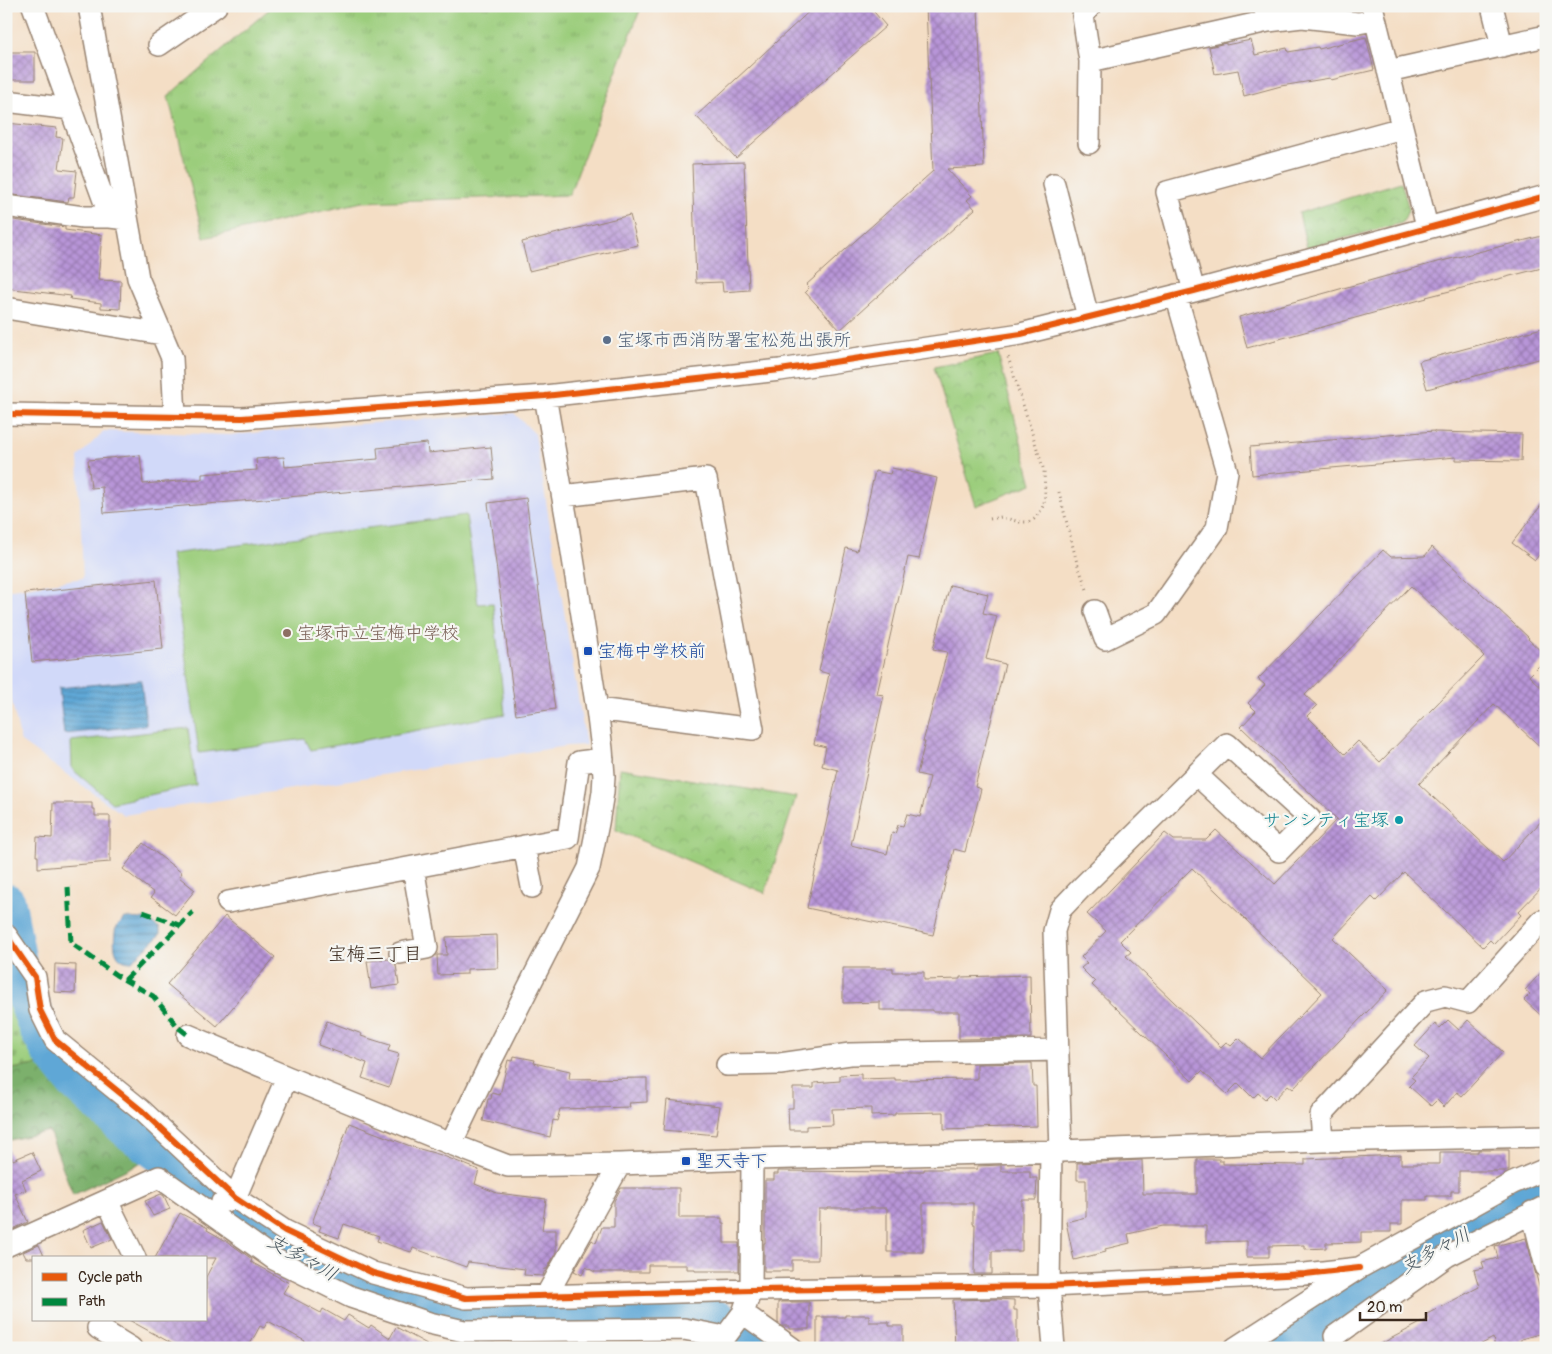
<svg xmlns="http://www.w3.org/2000/svg" width="1552" height="1354" font-family="Pangolin,'Klee One',sans-serif">
	<defs>
		<pattern id="grass-tufts" width="24" height="20" patternUnits="userSpaceOnUse" patternTransform="scale(1.25)"><rect width="24" height="20" fill="#9bcd7c"/><path d="M3 7l-1-3M5 7V3M7 7l1-3M15 17l-1-3M17 17v-4M19 17l1-3" fill="none" stroke="#86b06b"/></pattern>
		<pattern id="forest-crowns" width="20" height="18" patternUnits="userSpaceOnUse" patternTransform="scale(1.25)"><rect width="20" height="18" fill="#7cb06c"/><path d="M2 6a3 3 0 1 1 6 0M12 15a3 3 0 1 1 6 0" fill="none" stroke="#678f58"/></pattern>
		<pattern id="cemetery-stones" width="16" height="16" patternUnits="userSpaceOnUse" patternTransform="scale(1.25)"><rect width="16" height="16" fill="#9bcd7c"/><path d="M2 7V4a2 2 0 0 1 4 0v3zM10 15v-3a2 2 0 0 1 4 0v3z" fill="#86b06b"/></pattern>
		<pattern id="park-crowns" width="20" height="18" patternUnits="userSpaceOnUse" patternTransform="scale(1.25)"><rect width="20" height="18" fill="#9bcd7c"/><path d="M2 6a3 3 0 1 1 6 0M12 15a3 3 0 1 1 6 0" fill="none" stroke="#86b06b"/></pattern>
		<pattern id="water-rules" width="6" height="5" patternUnits="userSpaceOnUse" patternTransform="scale(1.25)"><rect width="6" height="5" fill="#5fa7d6"/><path d="M0 2.5h6" fill="none" stroke="#5088ad"/></pattern>
		<pattern id="building-cross-hatch" width="8" height="8" patternUnits="userSpaceOnUse" patternTransform="scale(1.25)"><rect width="8" height="8" fill="#b895d8"/><path d="M0 0l8 8M0 8l8-8" fill="none" stroke="#977aaf"/></pattern>
	</defs>
	<rect width="100%" height="100%" fill="#f6f6f2"/>
	<filter id="ink" filterUnits="userSpaceOnUse"><feTurbulence type="fractalNoise" baseFrequency=".02" numOctaves="2"/><feDisplacementMap in="SourceGraphic" scale="10" xChannelSelector="R" yChannelSelector="G"/><feConvolveMatrix kernelMatrix="1 2 1 2 8 2 1 2 1" color-interpolation-filters="sRGB"/></filter>
	<filter id="wash" filterUnits="userSpaceOnUse"><feTurbulence type="fractalNoise" baseFrequency=".0096" numOctaves="4" result="noise"/><feDisplacementMap in="SourceGraphic" scale="20" xChannelSelector="R" yChannelSelector="G"/><feGaussianBlur stdDeviation="1.12" result="paint"/><feColorMatrix in="noise" values="0 0 0 0 0 0 0 0 0 0 0 0 0 0 0 0 0 1.4 0 .05"/><feComposite in="paint" operator="in"/></filter>
	<g filter="url(#wash)">
		<rect width="100%" height="100%" fill="#f4dec5"/>
		<path fill="#d1d9f9" d="M514 413 535 434 586 745 567 746 124 815 21 742 6 677V590L83 578 78 457 104 431 230 435 330 426Z"/>
		<path fill="url(#grass-tufts)" stroke="#6b7c4d" d="M273 6H682L680 9 640 10 569 195 362 202 204 238 168 96Z"/>
		<path fill="url(#forest-crowns)" stroke="#5c6d45" d="M41 1064 142 1162 73 1195 49 1131 6 1141V1070Z"/>
		<path fill="url(#cemetery-stones)" stroke="#6b7c4d" d="M6 960 11 985 41 1064 6 1070Z"/>
		<path fill="url(#park-crowns)" stroke="#6b7c4d" d="M1401 182 1409 209 1402 223 1307 248 1299 213Z
			M998 354 1032 484 976 506 934 367Z
			M620 768 796 797 765 893 616 830Z"/>
		<path fill="#9bcd7c" stroke="#6b7c4d" d="M466 515 478 604 493 603 505 714 311 750 305 739 199 753 171 554Z
			M188 728 196 785 112 803 72 769 71 741Z"/>
		<path fill="url(#water-rules)" stroke="#4d687a" d="M141 680 146 725 64 734 59 688Z
			M125 918 144 919 160 928V935L131 962C112 962 113 941 116 927Z"/>
		<g fill="none" stroke-linecap="round" stroke-linejoin="round">
			<path stroke="#5fa7d6" stroke-width="40" d="M6 903 17 963 25 992 39 1029 51 1050 75 1081 132 1132 191 1176 269 1241 339 1278 409 1302 453 1314 491 1315H706L746 1334 766 1348
				M1279 1348 1409 1262 1546 1193"/>
		</g>
		<g id="blocks">
			<path fill="url(#building-cross-hatch)" fill-rule="evenodd" d="M815 6H869L886 26 736 158 696 116Z
				M926 6H978L984 167 947 169 972 196 967 200 975 209 840 330 805 292 809 288 806 285 933 171Z
				M1366 37 1374 70 1331 80 1330 78 1281 86 1244 96 1238 70 1215 74 1209 47 1226 43V45L1251 40 1255 55 1287 48 1288 52 1318 47 1319 49Z
				M6 52H35V80H6Z
				M6 123 57 128 56 137 63 138 59 169 77 171 74 197H69L68 202 6 194Z
				M744 162 749 290 723 292 722 282 696 283 692 164Z
				M630 215 638 245 529 271 522 242Z
				M6 219 65 227V230L102 235 98 280 121 281 120 309 101 308V303L70 299 71 296 6 288Z
				M1546 235V267L1426 297 1427 298 1247 348 1239 317 1430 264Z
				M1546 327V357L1427 389 1419 361Z
				M1434 431V432L1522 434 1521 461 1456 460V457L1252 475 1250 447Z
				M427 443 428 453 491 447 494 479 104 513 102 487 91 488 88 460 140 455 143 484 202 479V474L257 470 256 459 284 457 285 467 378 459 377 448Z
				M892 468 937 478 919 559 908 557 877 694 884 695 851 845 887 854 892 833 895 834 898 825 903 826 907 814 920 817 930 777 917 774 925 742H923L947 652 933 649 950 585 988 594 983 613 997 616 986 659 1005 664 975 787 981 789 965 852 954 849 949 871H948L933 935 807 908 838 770 822 766 826 747 814 744 829 674 819 671 846 548 857 551 875 471 890 474Z
				M526 498 555 709 516 715 488 503Z
				M1546 499V546L1535 560 1512 543Z
				M1432 547 1529 638 1528 639 1546 656V659L1529 676 1546 692V752L1494 704 1419 784 1503 862 1546 816V883L1518 912 1521 915 1494 944 1490 940 1483 947 1404 872 1376 901 1372 897 1333 938 1388 990 1293 1089 1288 1085 1275 1099 1270 1094 1265 1099 1258 1093 1253 1098 1238 1083 1227 1094 1202 1071 1192 1081 1092 985 1095 982 1081 968 1087 963 1081 957 1106 931 1087 914 1165 833 1174 840H1206L1216 830 1275 884 1337 819 1241 727 1256 711 1248 703 1265 685 1258 679 1383 550 1391 557 1425 556ZM1411 586 1484 656 1380 762 1358 741 1345 754 1307 716 1317 706 1305 695ZM1192 868 1322 993 1260 1058 1239 1038 1231 1046 1226 1042 1221 1047 1126 956 1131 952 1120 941Z
				M156 580 163 649 32 662 25 593Z
				M53 803H92V809H95V816H110V862L38 868V856H36L37 837 52 838Z
				M143 843 182 873 179 877 195 890 175 915 151 897 154 893 123 869Z
				M225 916 275 957 217 1026 167 984Z
				M497 935 498 968 467 969V974L438 975 437 955H447L446 937Z
				M389 959 396 965 399 985 371 989 367 961Z
				M55 964 76 965 75 993 54 992Z
				M1546 967V1020L1524 1000 1530 994 1525 990Z
				M843 968H893V972H924V980L960 979V977L1030 975 1031 1038 959 1039V1012H933V1010H880V1002L843 1003Z
				M1448 1020 1459 1030 1468 1020 1503 1052 1462 1096 1457 1092 1444 1107 1437 1100 1431 1106 1409 1086 1415 1080 1411 1077 1429 1058 1415 1046 1435 1024 1440 1028Z
				M327 1021 362 1034 361 1036 390 1045 388 1051 399 1054 389 1087 362 1078 367 1063 318 1045Z
				M514 1056 535 1060 534 1063 570 1071 569 1079 647 1078V1102L629 1103 630 1107 560 1109 557 1121 553 1120 550 1137 483 1121 488 1099H491L492 1093 500 1095 508 1060 513 1061Z
				M1032 1063 1033 1086H1036L1037 1126 944 1129V1112L895 1113V1115L871 1116V1108L832 1109 833 1125 806 1126V1130H789L788 1108H793V1088H814V1083L840 1081V1075L861 1074V1079L895 1078V1080L977 1079V1064Z
				M667 1100 720 1106 716 1135 664 1130Z
				M349 1123 413 1147 441 1155 479 1170 475 1184 497 1193 546 1199 542 1230H556V1252L547 1269H545L543 1276 524 1275 525 1269 468 1262 466 1267 413 1248 411 1252 377 1241 379 1236 344 1224 339 1238 319 1231 321 1226 312 1223 328 1179H329Z
				M6 1146 13 1160 32 1152 41 1171 22 1180 26 1190 15 1194 28 1222 11 1230 6 1219Z
				M1478 1150H1509V1171H1459V1191H1451V1196H1427V1200H1402V1224H1391V1232H1361V1242L1326 1243V1248L1304 1249V1245L1269 1246V1257H1247V1241L1206 1242V1226H1163L1128 1234 1130 1243 1105 1249 1106 1252 1074 1260 1066 1222 1086 1217V1180H1077V1163L1142 1160 1143 1194H1197V1159H1219V1161H1223V1164L1305 1165V1159L1401 1155V1164H1440V1152H1478Z
				M1001 1165V1171H1030V1178H1037L1036 1200H1022V1251H992V1274H974L975 1224H973V1203H923V1252H887V1208H828V1209H819L818 1260H792V1271H764V1243H765V1180H774V1174H778V1171L905 1172V1171H924V1169H977V1166Z
				M621 1188H679V1218H722V1223H724V1243H739V1271H695V1269H687V1265H648V1272H595L586 1267 582 1275 574 1271 592 1240 596 1243 602 1227H614V1201Z
				M161 1194 164 1196 170 1209 153 1216 145 1201Z
				M180 1213 208 1228 207 1230 228 1242 252 1259 251 1262 289 1283 283 1293 321 1313 323 1309 344 1321 348 1315 369 1328 371 1325 390 1338 396 1327 434 1348H302L305 1341 268 1321 264 1328 260 1326 248 1348H180L129 1320H206V1277L216 1258H155Z
				M103 1221 112 1239 91 1248 83 1230Z
				M1526 1238 1546 1312V1332L1521 1339V1341L1495 1348 1493 1338 1474 1348H1373L1428 1319 1425 1315 1479 1287 1474 1270 1484 1268 1482 1262 1498 1258 1495 1246Z
				M39 1245 45 1258H26L23 1252Z
				M997 1299 1014 1300V1310H1017V1348H955L953 1300Z
				M778 1302H809V1329H789V1326H782L778 1323Z
				M845 1315H869V1322H889V1326H903V1348H817V1317H845Z"/>
		</g>
	</g>
	<g filter="url(#ink)">
		<use href="#blocks" fill-opacity="0" stroke="#988472" stroke-width="1"/>
		<g fill="none" stroke-linecap="round" stroke-linejoin="round">
			<g stroke="#988472" stroke-width="24">
				<path id="minor" d="M33 6 110 217 127 219
					M89 6 138 278 172 358 175 417
					M1264 6 1268 21 1302 17 1358 23 1375 20
					M1372 6 1427 227
					M1492 6 1502 46
					M159 45 216 6
					M1090 61 1268 21
					M1388 71 1546 36
					M6 101 71 109
					M1089 143 1090 61 1083 16 1090 6
					M1054 184 1088 317
					M6 206 83 217H110
					M1194 291 1167 192 1402 128
					M6 308 162 334
					M6 414 242 418 545 396 780 370 1021 334 1194 291 1546 196
					M563 496 706 479 753 729 597 709
					M1095 611 1105 639 1156 614 1217 528 1227 472 1176 295
					M524 846 532 887
					M228 902 568 838 579 762 603 759
					M6 935 35 977 40 1010 55 1040 141 1110 235 1198 285 1231 373 1273 466 1298 751 1290 1049 1286 1305 1274 1359 1268
					M400 953 427 948 413 867
					M188 1035 287 1077 451 1144 508 1166 620 1164 752 1159 1061 1151 1323 1141 1546 1136
					M727 1065 780 1064 850 1054 1058 1050
					M1323 1141 1321 1115 1426 1001 1445 996 1468 1002 1541 921H1546
					M451 1144 492 1059 589 868 598 823 603 792 604 776 602 749 597 709 568 527 545 396
					M1051 1151 1049 1286 1054 1348
					M1061 1151 1054 931 1060 910 1082 887 1227 744 1310 819 1279 851 1196 774
					M107 1201 135 1258
					M222 1202 235 1198 287 1077
					M1532 1212 1546 1267
					M6 1246 159 1177 274 1259 351 1297 429 1323 464 1331 684 1329 725 1337
					M546 1296 620 1164
					M743 1313 792 1348
					M102 1320 98 1328 131 1348
					M1335 1336 1447 1256 1546 1206
					M720 1348 725 1337 743 1313 751 1290 752 1159
					M1235 1348 1359 1268 1513 1183 1546 1169"/>
			</g>
			<path stroke="#988472" stroke-width="3" stroke-dasharray="1 4" stroke-linecap="butt" d="M1059 492 1077 563 1088 592
				M990 519 1001 517 1020 522H1028L1034 519 1040 512 1044 504 1045 493 1044 471 1008 357"/>
			<use href="#minor" stroke="#fff" stroke-width="21"/>
			<path stroke="#00873e" stroke-width="5" stroke-dasharray="10 5" stroke-linecap="butt" d="M68 887 71 943 116 975 153 996 179 1028 188 1035
				M143 912 179 925
				M125 980 193 912"/>
			<g stroke="#f6f6f2" stroke-width="9">
				<path id="cycleway" d="M6 414 242 418 545 396 780 370 1021 334 1194 291 1546 196
					M6 935 35 977 40 1010 55 1040 141 1110 235 1198 285 1231 373 1273 466 1298 751 1290 1049 1286 1305 1274 1359 1268"/>
			</g>
			<use href="#cycleway" stroke="#e8590c" stroke-width="6"/>
		</g>
	</g>
	<circle fill="#5c6f8a" stroke="#f6f6f2" stroke-width="2" cx="607" cy="340" r="5"/>
	<circle fill="#8d6e63" stroke="#f6f6f2" stroke-width="2" cx="287" cy="633" r="5"/>
	<g fill="#1a4fb4" stroke="#f6f6f2" stroke-width="2">
		<rect x="583" y="646" width="10" height="10" rx="2.5"/>
		<rect x="681" y="1156" width="10" height="10" rx="2.5"/>
	</g>
	<circle fill="#0f9aa8" stroke="#f6f6f2" stroke-width="2" cx="1399" cy="820" r="5"/>
	<g text-anchor="middle" stroke-width="4.5" stroke-linejoin="round" paint-order="stroke">
		<g font-size="18" fill="#4e5e75" stroke="#f6f6f2" text-anchor="start">
			<text x="617" y="346">宝塚市西消防署宝松苑出張所</text>
		</g>
		<g font-size="18" fill="#785e54" stroke="#f6f6f2" text-anchor="start">
			<text x="297" y="639">宝塚市立宝梅中学校</text>
		</g>
		<g font-size="18" fill="#164399" stroke="#f6f6f2" text-anchor="start">
			<text x="598" y="657">宝梅中学校前</text>
			<text x="696" y="1167">聖天寺下</text>
		</g>
		<g font-size="18" fill="#0d838f" stroke="#f6f6f2" text-anchor="end">
			<text x="1389" y="826">サンシティ宝塚</text>
		</g>
		<g font-size="19" fill="#3b2a1e" stroke="#f6f6f2">
			<text x="375" y="960">宝梅三丁目</text>
		</g>
		<g font-size="19" font-style="italic" fill="#48565e" stroke="#f6f6f2">
			<text transform="translate(1435 1250) rotate(-28)" y="7">支多々川</text>
			<text transform="translate(303 1257) rotate(29)" y="7">支多々川</text>
		</g>
	</g>
	<rect width="1552" height="1354" fill="none" stroke="#f6f6f2" stroke-width="25"/>
	<rect x="32" y="1256" width="175" height="65" fill="#f6f6f2" stroke="#aba49d"/>
	<rect x="42" y="1273" width="25" height="8" fill="#e8590c" stroke="#aba49d"/>
	<text x="78" y="1282" font-size="15" fill="#3b2a1e">Cycle path</text>
	<rect x="42" y="1298" width="25" height="8" fill="#00873e" stroke="#aba49d"/>
	<text x="78" y="1306" font-size="15" fill="#3b2a1e">Path</text>
	<path d="M1360 1312v8h66v-8" fill="none" stroke="#3b2a1e" stroke-width="2.5"/>
	<text x="1367" y="1312" font-size="15" fill="#3b2a1e" stroke="#f6f6f2" stroke-width="4" paint-order="stroke">20 m</text>
</svg>
